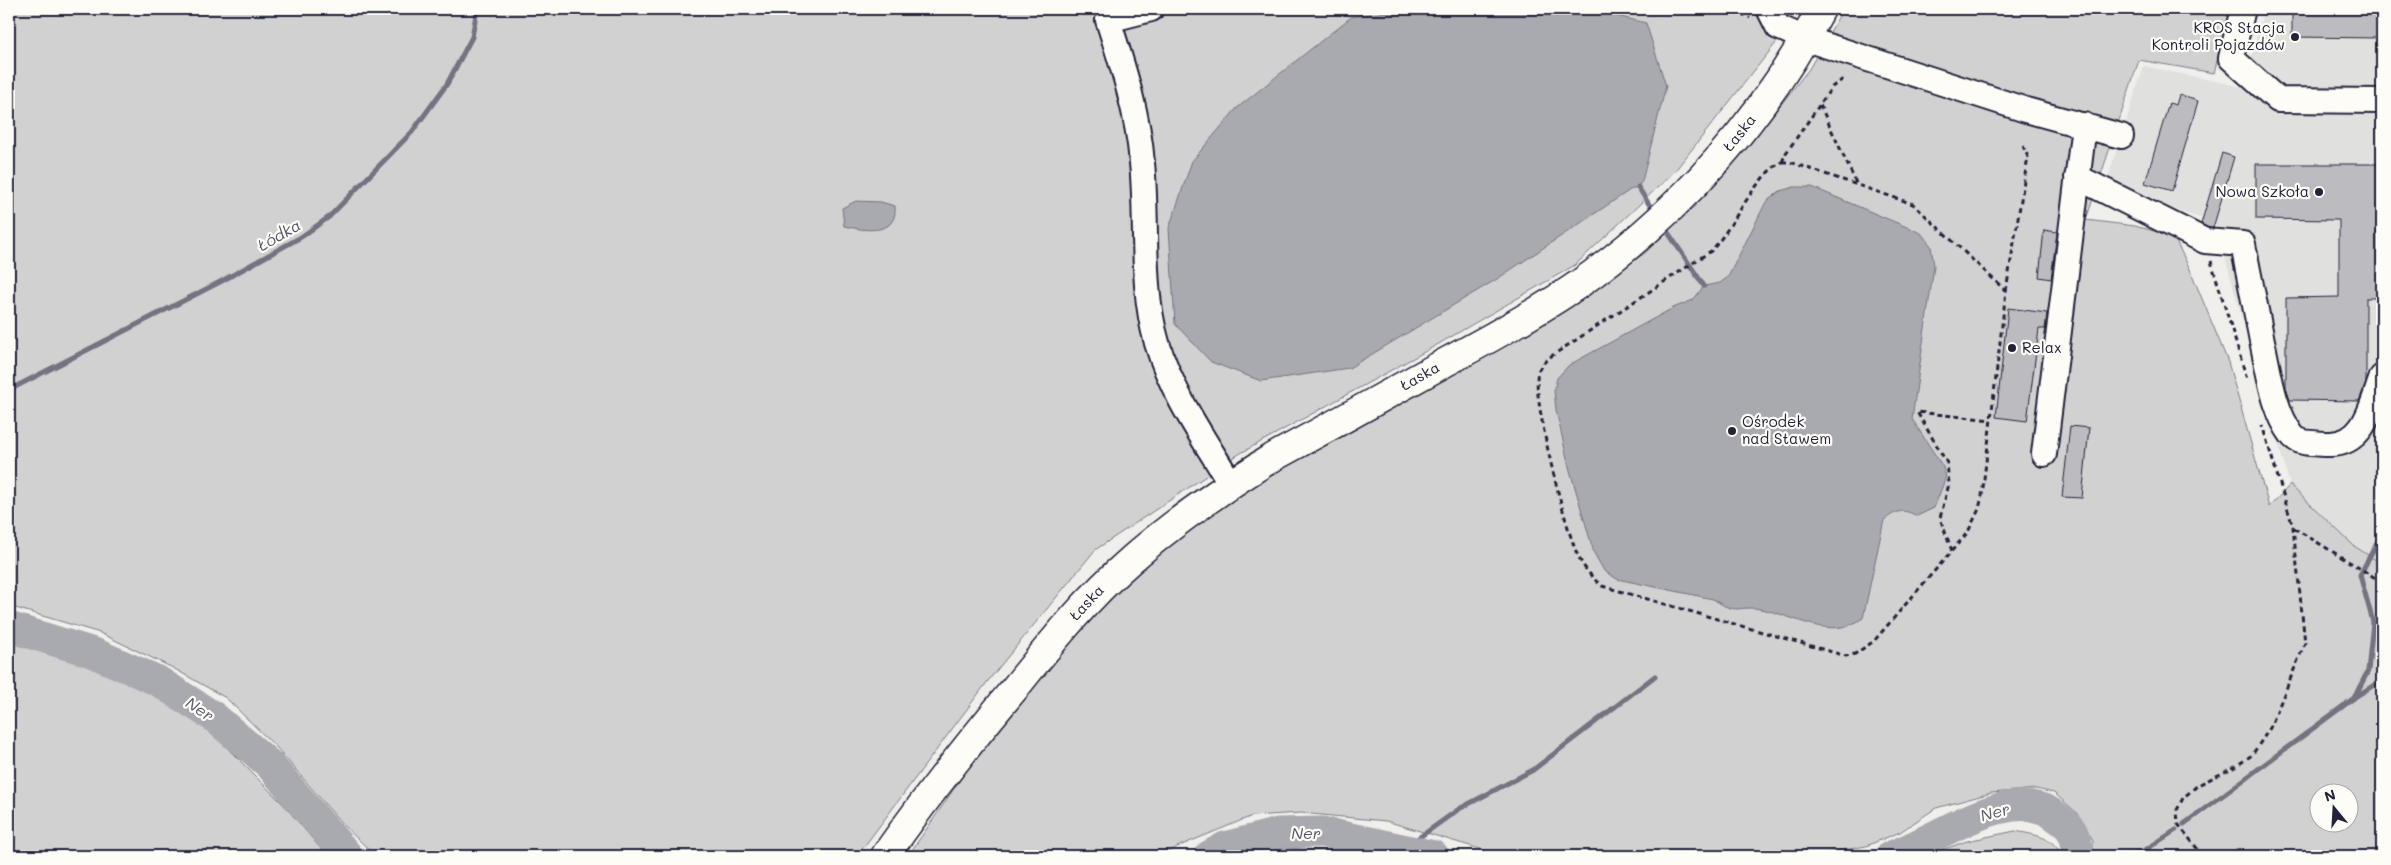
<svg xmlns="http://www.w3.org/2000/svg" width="2391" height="865" font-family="Mali,sans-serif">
	<rect width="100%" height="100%" fill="#f0efec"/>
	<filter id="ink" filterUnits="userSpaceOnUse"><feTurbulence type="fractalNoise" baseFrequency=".02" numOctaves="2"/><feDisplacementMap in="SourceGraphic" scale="10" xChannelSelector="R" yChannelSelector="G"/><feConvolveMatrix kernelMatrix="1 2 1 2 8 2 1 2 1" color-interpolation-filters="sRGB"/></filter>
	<g filter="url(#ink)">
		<path fill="#e0e0df" d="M2264 9H2382V564L2354 546 2290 485 2215 223 2135 197 2107 180 2144 66 2243 87Z"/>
		<path fill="#d2d1d1" stroke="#7a7a86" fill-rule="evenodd" d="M9 9H1792L1776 43 1674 172 1575 265 1435 346 1239 454 1095 550 988 681 857 856H376L344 826 277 748 226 698 173 668 100 633 9 606Z
			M1843 9H2230L2214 73 2139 60 2086 220 2135 226 2173 236 2189 267 2228 362 2269 507 2290 485 2354 546 2382 564V856H2093V840L2076 812 2054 793 2036 789 1991 793 1936 808 1900 832 1866 846 1811 856H1504L1386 821 1301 813 1252 816 1177 847 1163 856H908L982 748 1077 634 1131 577 1199 517 1319 442 1553 316 1645 253 1691 208 1756 136 1809 69ZM2318 792H2348V822H2318Z
			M9 640 90 666 146 690 210 731 283 804 327 856H9Z
			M2015 831C2035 835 2053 836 2062 856H1925L1967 841Z
			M1285 848 1336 851 1364 856H1243Z"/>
		<path fill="#a9a9b0" stroke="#737381" d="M1409 9H1588L1646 23 1666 86 1642 181 1638 187 1630 190 1497 279 1349 368 1261 381 1211 362 1175 324 1169 228 1192 161 1237 108 1351 17Z
			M1794 187H1812L1921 233 1931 246 1934 266 1912 419 1943 467 1946 477 1934 508 1917 516C1903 508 1896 511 1884 520L1863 618C1830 642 1795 615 1760 609 1736 605 1738 616 1713 599L1617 579 1604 571 1594 553 1569 467 1556 410 1554 390 1557 378 1569 365 1673 308 1693 300 1704 286 1720 283 1728 277 1766 202 1780 191Z
			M856 201 881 202 895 206C898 236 865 231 844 226L842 208Z"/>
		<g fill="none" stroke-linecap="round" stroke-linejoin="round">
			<path stroke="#737381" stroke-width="5" d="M1638 187 1654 212
				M1663 225 1704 286
				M9 390 220 282 301 237 329 217 412 132 447 84 472 37 477 9
				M2355 697 2382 680
				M2184 824 2354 698 2368 671 2373 622 2360 575 2382 533
				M1403 849 1459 809 1533 770 1655 676
				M2118 856 2142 852 2176 830"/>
			<path stroke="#a9a9b0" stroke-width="31" d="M9 627 94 653 158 681 214 717 269 764 348 856
				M1209 856 1225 847 1278 833 1322 832 1434 856
				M1891 856C1935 842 2013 779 2058 818 2062 821 2069 826 2072 831 2076 838 2077 848 2079 856"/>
		</g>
		<path fill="#bcbcc0" stroke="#22223b" d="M2292 9H2382V38L2292 37Z
			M2179 95 2198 101 2172 191 2145 183 2169 103 2176 105Z
			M2222 153 2234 157 2213 228H2209L2201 224Z
			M2256 164H2382V298H2366V383L2359 401 2290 400 2286 388V298L2339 297V220L2256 219Z
			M2044 230 2057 232 2051 279 2039 277Z
			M2008 308 2047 313 2045 329H2039L2027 421 1996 417Z
			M2070 426 2089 428 2082 498 2062 497Z"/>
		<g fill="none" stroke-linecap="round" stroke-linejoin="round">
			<g stroke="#22223b" stroke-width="28">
				<path id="minor" d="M1151 9 1108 20C1123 67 1138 113 1142 163 1148 223 1140 285 1157 343 1172 394 1204 439 1231 484
					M1769 9 1778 27 1806 39 2026 110 2121 136
					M2243 9 2231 58 2278 100 2382 101
					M2077 177 2205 241 2243 244C2249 277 2256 309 2262 341 2269 371 2273 410 2292 435 2299 445 2317 443 2328 444 2365 446 2372 404 2382 377
					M2044 454 2084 125"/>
			</g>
			<g stroke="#22223b" stroke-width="31">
				<g id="major">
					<path id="s1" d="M885 856C925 798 970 742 1015 688 1051 643 1088 597 1132 559 1175 521 1222 489 1270 459 1329 427 1387 395 1446 362 1491 338 1537 313 1579 284 1680 212 1764 119 1821 9"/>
				</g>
			</g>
			<path stroke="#22223b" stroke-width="3" stroke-dasharray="5 4" stroke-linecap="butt" d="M1733 9 1750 18
				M1170 11 1179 9
				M1820 105 1857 185
				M1782 162H1790L1913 204 2006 291 1982 496 1979 509 1968 532 1874 641 1855 654 1846 656 1602 586C1591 577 1584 568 1578 556 1566 531 1531 394 1538 372 1540 366 1545 361 1550 357L1711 251C1732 229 1757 173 1782 162Z
				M1782 162 1786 153 1832 87 1846 77
				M2211 261 2247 379
				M2006 291 2028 157 2023 146
				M2294 528 2382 582
				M1952 551 1940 518 1949 484 1947 463 1917 412 1991 420
				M2203 856 2178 824 2177 810 2183 798 2198 785 2235 767 2252 755 2270 728 2305 643 2293 527 2262 425"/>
			<use href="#minor" stroke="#fdfcf7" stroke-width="24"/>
			<use href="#major" stroke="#fdfcf7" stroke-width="28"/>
		</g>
	</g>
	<g fill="#22223b" stroke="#fdfcf7" stroke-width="2">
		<circle cx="2295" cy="37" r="5"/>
		<circle cx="2319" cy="192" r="5"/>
		<circle cx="2012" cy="348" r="5"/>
		<circle cx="1732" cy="431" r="5"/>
	</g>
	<g text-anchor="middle" stroke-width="4.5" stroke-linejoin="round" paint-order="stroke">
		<g font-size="15" fill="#22223b" stroke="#fdfcf7" text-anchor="end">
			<text x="2285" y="33">KROS Stacja<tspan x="2285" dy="17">Kontroli Pojazdów</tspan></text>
			<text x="2309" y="197">Nowa Szkoła</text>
			<text x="2022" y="353" text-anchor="start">Relax</text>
			<text x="1742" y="427" text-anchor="start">Ośrodek<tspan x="1742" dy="17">nad Stawem</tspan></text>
		</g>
		<g font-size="15" fill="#22223b" stroke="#fdfcf7">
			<text dy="5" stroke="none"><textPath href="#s1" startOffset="1134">Łaska</textPath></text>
			<text dy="5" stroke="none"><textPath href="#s1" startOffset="729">Łaska</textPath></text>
			<text dy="5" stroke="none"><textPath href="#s1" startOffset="324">Łaska</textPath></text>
		</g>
		<g font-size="16" font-style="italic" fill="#58586a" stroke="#fdfcf7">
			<text transform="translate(279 235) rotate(-30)" y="6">Łódka</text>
			<text transform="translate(200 709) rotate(34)" y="6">Ner</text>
			<text transform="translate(1995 812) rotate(-16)" y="6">Ner</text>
			<text x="1306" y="839">Ner</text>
		</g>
	</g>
	<rect width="2391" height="865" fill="none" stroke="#fdfcf7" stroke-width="30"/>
	<rect x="15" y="15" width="2361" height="835" fill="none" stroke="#22223b" stroke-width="2" filter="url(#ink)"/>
	<g transform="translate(2334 808) rotate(342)"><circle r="24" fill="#fdfcf7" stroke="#a5a5ac"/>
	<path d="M0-4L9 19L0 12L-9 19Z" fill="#22223b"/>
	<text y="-8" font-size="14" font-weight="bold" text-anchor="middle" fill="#22223b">N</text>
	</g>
</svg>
